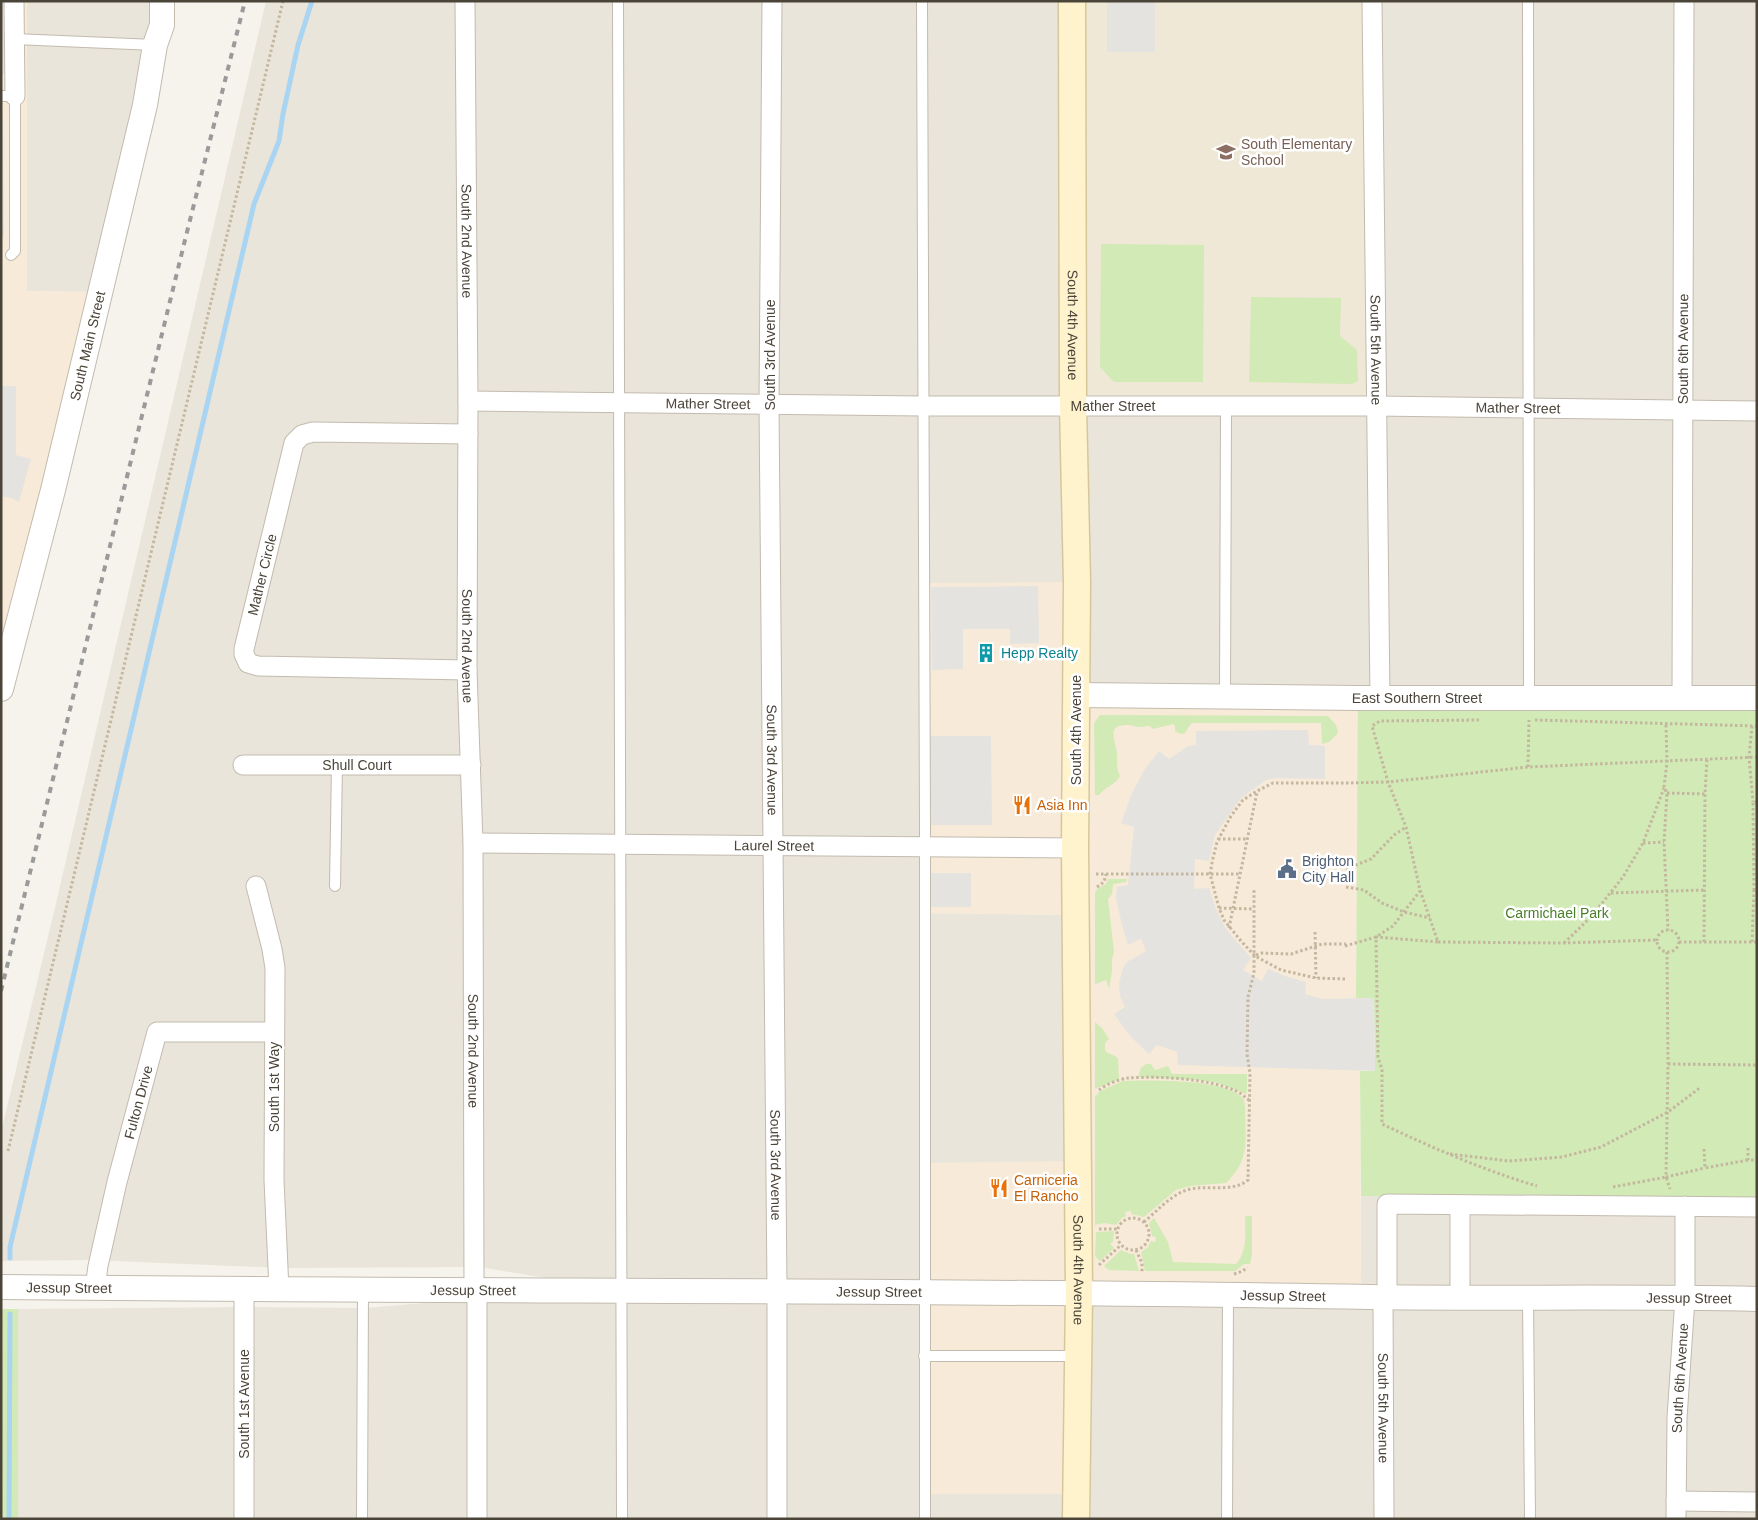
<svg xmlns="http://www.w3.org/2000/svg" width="1758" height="1520" font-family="Arial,sans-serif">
	<rect width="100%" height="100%" fill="#f6f3ec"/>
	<path fill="#eae5da" d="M27 1H162L100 292 27 291Z
		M266 1H1757V698L925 913 1076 915 1079 1294 1361 1296V1196L1757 1199V1519H18V1309L248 1307 366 1308 482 1298 618 1290 479 1267 283 1268 90 1260 1 1261V1132L53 916Z"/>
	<path fill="#f7ead8" d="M1 1H27V291L100 292 1 689Z
		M1077 582V694L1358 698 1356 998H1374L1360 1072 1361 1297 1079 1294 1077 1494H924V1163L1078 1161 1076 915 925 913 924 583Z"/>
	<path fill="#efe8d6" d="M1075 1H1375L1378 406H1076Z"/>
	<path fill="#d2eab5" d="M1101 244 1204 245 1203 382H1114L1100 367Z
		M1251 297 1341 298 1340 336 1357 350 1358 381 1352 384 1249 382Z
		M1358 698 1757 699V1198L1361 1196 1360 1071H1375L1374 998H1356Z
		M1100 715 1328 716 1336 725 1338 733 1329 742 1322 744 1321 723H1192C1185 729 1187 739 1175 731V726L1173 724 1153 729C1148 723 1146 727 1139 727 1135 727 1132 725 1128 725 1105 724 1116 741 1117 754 1117 762 1116 768 1120 776 1115 785 1105 787 1099 795H1095L1094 723Z
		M1108 879H1127L1126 882 1113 884 1112 894 1108 899 1114 952 1112 959V971L1109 989 1106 980 1095 984V893L1097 889 1106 884Z
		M1095 1022 1102 1028 1109 1039C1104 1043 1104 1046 1106 1052L1115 1056 1118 1059 1119 1079 1095 1089Z
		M1146 1064H1151L1155 1070 1168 1066 1172 1074H1247V1091L1246 1094 1218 1083 1198 1080 1138 1077 1141 1068Z
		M1123 1081C1147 1080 1231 1078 1244 1100 1244 1101 1245 1106 1245 1108 1245 1139 1251 1159 1226 1183L1190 1186 1176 1190 1144 1217 1131 1214V1211L1125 1212 1126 1216 1122 1218 1116 1225 1104 1223 1095 1225V1097L1100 1091Z
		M1245 1216H1252V1255L1250 1264H1244L1235 1271H1145L1141 1252 1148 1247 1151 1241 1155 1242 1156 1237 1152 1236 1149 1223 1154 1218 1168 1242 1173 1262 1236 1264C1248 1250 1245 1233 1245 1216Z
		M1114 1231 1113 1242 1110 1244 1114 1248 1100 1261 1095 1256 1096 1232Z
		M1121 1250 1130 1254H1134L1139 1271 1109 1270 1104 1266Z
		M1 1309H18V1519H1Z"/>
	<path fill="#e5e3e0" d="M1 1H3L5 74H1Z
		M1107 1H1155V52H1107Z
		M1 118H3L4 237H1Z
		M1 386H16V455L31 459 19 502 9 497H1Z
		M1038 586 1039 643 1010 644V629H963V669L932 670 931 587Z
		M1308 730 1309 745 1325 746V779L1277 778 1266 780 1241 798 1215 835 1209 861 1195 859 1194 889 1209 888 1216 909 1226 929 1251 958 1243 970 1262 981 1268 969 1288 977 1306 982 1305 994 1323 999 1374 998 1375 1071 1178 1065 1177 1052 1157 1045 1149 1054 1130 1036 1114 1014 1125 1007 1120 996 1119 983 1123 968 1127 962 1146 951 1141 939 1128 945 1122 925 1116 898 1117 887 1128 885 1134 827 1121 823 1132 793 1145 769 1159 751 1169 759 1188 746 1196 745V731Z
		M924 736H991L992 825H925Z
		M930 873H971V907H930Z"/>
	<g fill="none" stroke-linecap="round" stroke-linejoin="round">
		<path stroke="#a9d4f2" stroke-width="5" d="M10 1258V1247L254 204 279 141 283 114 298 45 312 1
			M9 1519 10 1314"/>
		<g stroke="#c2bbae" stroke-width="12">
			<path id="service" d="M618 1 622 1519
				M922 1 925 825V1519
				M1528 1 1529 697
				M14 39 155 45
				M1 96H15V251L11 255
				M1225 696 1226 406
				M335 886 337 764
				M1528 1298 1530 1519
				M924 1356H1078
				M362 1519 363 1290
				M1227 1519 1228 1295"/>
		</g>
		<g stroke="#c2bbae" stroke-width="21">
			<g id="minor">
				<path d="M14 1 15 96"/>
				<path id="s1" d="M465 1 468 401 467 670 473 843 474 1290"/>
				<path id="s2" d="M772 1 769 405 777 1290V1519"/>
				<path id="s3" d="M1372 1 1380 698"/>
				<path id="s4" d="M468 401 923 406H1376L1757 411"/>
				<path id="s5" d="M467 670 258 666 248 663 244 654V649L294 443 302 435 313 432 468 434"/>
				<path id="s6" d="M1682 698 1684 1"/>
				<path id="s7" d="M243 765H471"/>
				<path id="s8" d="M473 843 1075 848"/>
				<path d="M256 886 272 949 275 968 274 1180 279 1290"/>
				<path d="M1460 1205V1298"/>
				<path id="s9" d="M95 1288 98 1266 117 1182 157 1032H274"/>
				<path d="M244 1289V1519"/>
				<path d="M477 1290V1519"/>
				<path id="s10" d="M1383 1297 1384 1519"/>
				<path d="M1387 1297V1204L1757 1207"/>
				<path d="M1676 1501 1757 1502"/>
				<path id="s11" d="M1676 1519 1677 1418 1685 1298V1206"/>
			</g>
		</g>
		<g stroke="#c2bbae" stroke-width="26">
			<g id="tertiary">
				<path id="s12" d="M1 689 53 490 145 105 155 45 162 25V1"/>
				<path id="s13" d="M1077 695 1358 698H1757"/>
				<path id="s14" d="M1 1287C457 1292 913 1289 1369 1297 1498 1299 1627 1296 1757 1299"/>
			</g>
		</g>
		<g stroke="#d6c79b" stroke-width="29">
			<g id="secondary">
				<path id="s15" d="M1072 1 1073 406 1077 582 1075 848 1079 1294 1076 1519"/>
			</g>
		</g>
		<path stroke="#c4b79f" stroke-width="3" stroke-dasharray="2.5 2.5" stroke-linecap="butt" d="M1479 720 1380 721 1372 726 1388 782 1406 827 1420 890 1438 942 1376 937 1378 1057 1382 1070V1124C1433 1148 1483 1170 1537 1186
			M1535 720 1757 726
			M1666 725 1667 762 1664 787 1667 793 1664 842 1668 930
			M1752 726 1749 757 1753 802
			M1528 767 1529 720
			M1667 793 1705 794
			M1757 802H1753L1754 890H1757
			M1218 839H1247
			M1643 843 1664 842
			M1346 869 1371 859 1394 835 1406 827
			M1096 874H1241
			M1097 887 1104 882 1106 874
			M1346 887 1364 890 1382 903 1404 912 1430 918
			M1611 893 1705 890
			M1219 908 1254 909
			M1229 928 1257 792
			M1657 941a11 11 0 1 1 22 0a11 11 0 1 1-22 0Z
			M1315 932 1316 978
			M1438 942 1564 943 1656 940
			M1679 942H1757
			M1704 942 1705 794 1707 759
			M1752 942 1754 890
			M1564 943 1591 917 1623 877 1643 843 1664 788
			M1345 946 1376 937 1393 926 1420 891
			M1667 952 1668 1064 1666 1177 1705 1168
			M1256 955 1262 953 1291 954 1322 944H1346
			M1345 979 1316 978 1281 970 1255 956 1241 941 1224 920 1219 908 1210 874 1213 858 1217 842 1231 816 1243 800 1257 791 1273 783H1347L1388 782 1528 767 1757 757
			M1668 1064 1757 1065
			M1099 1090C1105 1085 1119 1079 1128 1078 1159 1076 1207 1078 1236 1091 1241 1093 1245 1097 1249 1100
			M1748 1148V1160H1757
			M1704 1149 1705 1168 1748 1160
			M8 1151 283 1
			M1450 1154 1509 1161 1562 1157 1601 1147 1668 1112 1701 1087
			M1613 1187 1666 1177 1670 1189
			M1117 1234a16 16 0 1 1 32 0a16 16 0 1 1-32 0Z
			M1144 1222C1156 1212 1169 1197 1184 1191 1204 1183 1231 1194 1248 1180L1250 1073 1247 1054 1248 997 1254 973V888
			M1099 1229H1117
			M1136 1250 1142 1263V1273
			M1099 1265 1121 1245
			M1234 1274 1243 1271 1247 1267"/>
		<use href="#service" stroke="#fff" stroke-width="10"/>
		<use href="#minor" stroke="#fff" stroke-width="19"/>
		<use href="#tertiary" stroke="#fff" stroke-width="24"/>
		<use href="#secondary" stroke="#fff3cd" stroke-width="26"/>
		<path stroke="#9a9a9a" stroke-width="4" stroke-dasharray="6 6" stroke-linecap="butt" d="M1 991 185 240 245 1"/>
	</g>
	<defs>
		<g id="school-bare" transform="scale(1.5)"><path d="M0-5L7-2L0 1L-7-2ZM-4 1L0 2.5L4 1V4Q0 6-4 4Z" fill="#8d6e63" stroke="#fff" stroke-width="2.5" paint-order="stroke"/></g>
		<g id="building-bare" transform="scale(1.5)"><path d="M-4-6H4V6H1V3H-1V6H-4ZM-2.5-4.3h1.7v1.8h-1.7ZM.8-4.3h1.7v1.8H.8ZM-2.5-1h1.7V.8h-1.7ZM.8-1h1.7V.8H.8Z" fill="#0f9aa8" stroke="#fff" stroke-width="2.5" paint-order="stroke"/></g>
		<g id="restaurant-bare" transform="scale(1.5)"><path d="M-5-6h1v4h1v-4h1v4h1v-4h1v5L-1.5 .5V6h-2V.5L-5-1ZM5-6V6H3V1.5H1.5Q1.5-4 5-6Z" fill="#e8710a" stroke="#fff" stroke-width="2.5" paint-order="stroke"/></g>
		<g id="civic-bare" transform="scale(1.5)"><path d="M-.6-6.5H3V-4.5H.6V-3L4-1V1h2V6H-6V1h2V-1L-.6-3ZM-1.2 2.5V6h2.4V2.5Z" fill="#5c6f8a" stroke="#fff" stroke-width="2.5" paint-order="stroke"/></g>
	</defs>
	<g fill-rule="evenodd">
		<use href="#school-bare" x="1226" y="152"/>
		<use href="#building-bare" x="986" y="653"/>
		<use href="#restaurant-bare" x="1022" y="805"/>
		<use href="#civic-bare" x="1287" y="869"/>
		<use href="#restaurant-bare" x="999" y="1188"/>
	</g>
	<g text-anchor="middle" stroke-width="5" stroke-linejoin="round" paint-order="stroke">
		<g font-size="14" fill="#785e54" stroke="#fff" text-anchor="start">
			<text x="1241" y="149">South Elementary<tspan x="1241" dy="16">School</tspan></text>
		</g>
		<g font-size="14" fill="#4b4439" stroke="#fff">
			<text dy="5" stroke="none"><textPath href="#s1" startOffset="240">South 2nd Avenue</textPath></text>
			<text dy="5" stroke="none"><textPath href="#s15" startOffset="324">South 4th Avenue</textPath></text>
			<text dy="5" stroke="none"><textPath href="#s12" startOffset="354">South Main Street</textPath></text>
			<text dy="5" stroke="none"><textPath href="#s3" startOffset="349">South 5th Avenue</textPath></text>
			<text dy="5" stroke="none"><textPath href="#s6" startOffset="349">South 6th Avenue</textPath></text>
			<text transform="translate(770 355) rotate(-90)" y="5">South 3rd Avenue</text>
			<text dy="5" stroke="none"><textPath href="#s4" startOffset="240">Mather Street</textPath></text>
			<text dy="5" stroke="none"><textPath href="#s4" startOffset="645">Mather Street</textPath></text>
			<text dy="5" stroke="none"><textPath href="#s4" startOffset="1050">Mather Street</textPath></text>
			<text dy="5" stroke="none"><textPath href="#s5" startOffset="311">Mather Circle</textPath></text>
			<text dy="5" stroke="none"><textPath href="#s1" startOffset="645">South 2nd Avenue</textPath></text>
			<text dy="5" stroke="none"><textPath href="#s13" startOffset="340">East Southern Street</textPath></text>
			<text transform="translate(1076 730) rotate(-90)" y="5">South 4th Avenue</text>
			<text dy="5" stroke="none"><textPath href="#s2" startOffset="759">South 3rd Avenue</textPath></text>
			<text dy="5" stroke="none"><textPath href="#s7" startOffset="114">Shull Court</textPath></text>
			<text dy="5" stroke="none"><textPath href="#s8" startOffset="301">Laurel Street</textPath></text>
			<text dy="5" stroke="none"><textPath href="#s1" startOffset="1050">South 2nd Avenue</textPath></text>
			<text transform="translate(274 1087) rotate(-90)" y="5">South 1st Way</text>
			<text dy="5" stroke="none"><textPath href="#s9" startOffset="191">Fulton Drive</textPath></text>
			<text dy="5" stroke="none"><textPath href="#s2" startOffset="1164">South 3rd Avenue</textPath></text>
			<text dy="5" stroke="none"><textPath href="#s15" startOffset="1269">South 4th Avenue</textPath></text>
			<text dy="5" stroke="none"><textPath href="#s14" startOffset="68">Jessup Street</textPath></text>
			<text dy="5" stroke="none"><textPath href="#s14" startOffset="472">Jessup Street</textPath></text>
			<text dy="5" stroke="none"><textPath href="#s14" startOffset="878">Jessup Street</textPath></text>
			<text dy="5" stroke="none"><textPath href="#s14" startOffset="1282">Jessup Street</textPath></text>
			<text dy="5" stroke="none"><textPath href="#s14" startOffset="1688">Jessup Street</textPath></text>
			<text dy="5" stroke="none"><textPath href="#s11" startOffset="141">South 6th Avenue</textPath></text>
			<text transform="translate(244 1404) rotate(-90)" y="5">South 1st Avenue</text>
			<text dy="5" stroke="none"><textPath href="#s10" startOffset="111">South 5th Avenue</textPath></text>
		</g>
		<g font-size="14" fill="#0d838f" stroke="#fff" text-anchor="start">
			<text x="1001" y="658">Hepp Realty</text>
		</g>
		<g font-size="14" fill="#c56008" stroke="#fff" text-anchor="start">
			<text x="1037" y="810">Asia Inn</text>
			<text x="1014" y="1185">Carniceria<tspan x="1014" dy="16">El Rancho</tspan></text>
		</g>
		<g font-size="14" fill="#4e5e75" stroke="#fff" text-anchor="start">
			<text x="1302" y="866">Brighton<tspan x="1302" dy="16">City Hall</tspan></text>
		</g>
		<g font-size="14" fill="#4a7f2a" stroke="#fff">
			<text x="1557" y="918">Carmichael Park</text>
		</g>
	</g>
	<rect width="1758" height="1520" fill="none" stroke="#4b4439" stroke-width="5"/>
</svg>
